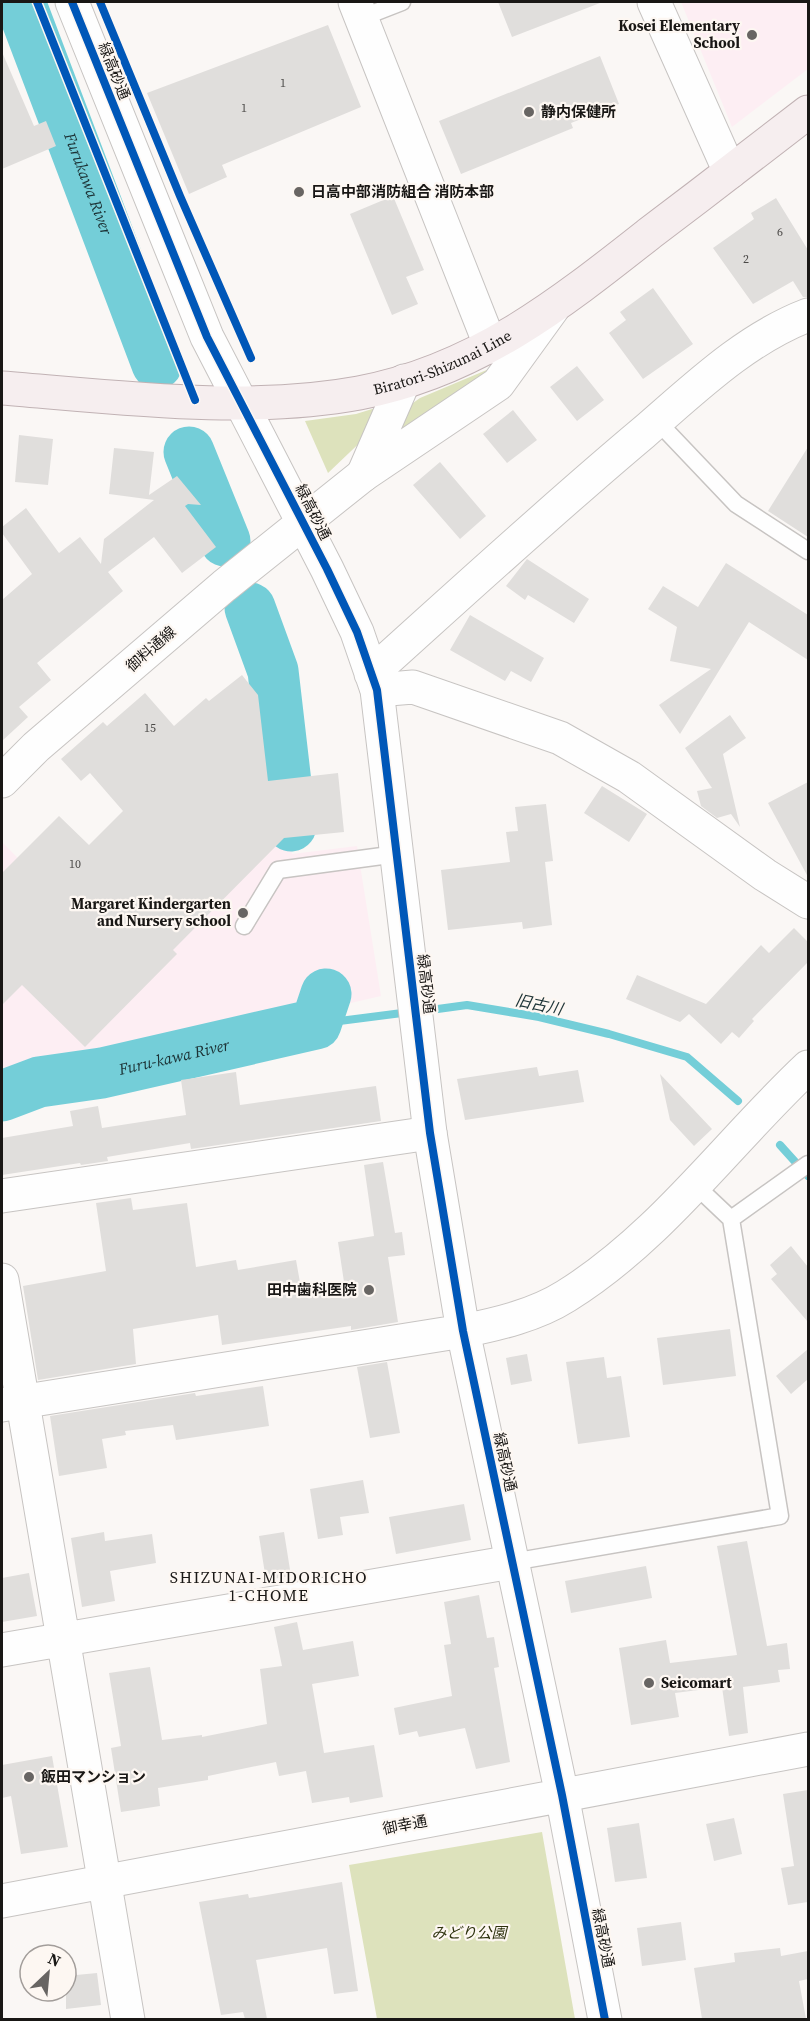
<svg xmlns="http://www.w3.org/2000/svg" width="810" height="2021" font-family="'Source Serif 4','Noto Sans JP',serif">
	<rect width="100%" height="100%" fill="#faf7f5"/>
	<path fill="#fdeef3" d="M681 2H808V69L732 127Z
		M271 702 292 854 357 846 381 996 2 1084V842L95 936 112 861Z"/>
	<path fill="#dde2bc" d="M489 369 481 381 385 453 406 408 420 398Z
		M385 405 371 432 328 473 305 421 356 414Z
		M542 1832 575 2019H377L349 1865Z"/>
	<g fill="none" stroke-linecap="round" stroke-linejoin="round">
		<path stroke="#74ced8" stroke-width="8" d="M423 1011 467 1005 539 1017 609 1034 687 1057 738 1101
			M316 1024 410 1012
			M780 1145 808 1176"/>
		<g stroke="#74ced8" stroke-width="51">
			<path id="s1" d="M20 2 157 364"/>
			<path d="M189 452 225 541"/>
			<path d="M250 608 273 671 291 826"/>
			<path id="s2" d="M2 1096 39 1082 102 1073 316 1024 326 994"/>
		</g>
	</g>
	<path fill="#e0dedc" d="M498 2H600V3L512 37Z
		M328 25 361 107 222 165 227 177 189 194 147 93Z
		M2 52 34 126 46 121 56 146 2 169Z
		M600 56 619 104 571 123 573 128 461 174 439 121Z
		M393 196 424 270 406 277 418 304 392 315 350 214Z
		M776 198 808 250V297H803L793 281 753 304 713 248 754 219 751 213Z
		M653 288 693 344 643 379 609 333 626 320 620 312Z
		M577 366 604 400 577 421 550 387Z
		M513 410 537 440 507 463 483 434Z
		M19 435 53 439 48 485 15 482Z
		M808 447V537L768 511Z
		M114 448 154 452 149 495 177 476 201 505 188 504 185 506 216 547 182 573 154 537 108 572 123 591 37 663 51 680 19 707 28 717 2 741V600L32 574 2 533V527L26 508 59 553 80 537 101 564 104 539 154 500 109 494Z
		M440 462 486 516 460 539 413 485Z
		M527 559 589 599 574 623 528 595 525 600 506 586Z
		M726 563 808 615V660L749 622 680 734 659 705 711 669 670 661 677 627 648 609 663 586 698 607Z
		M470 615 544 658 531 682 511 671 505 681 450 650Z
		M242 675 258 695 268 781 338 773 344 832 284 838 173 950 177 954 85 1047 22 985 2 1005V873L59 816 89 845 123 811 90 773 81 781 61 759 103 722 107 726 145 693 174 726 206 698 209 701Z
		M730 715 746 738 723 754 740 827 731 814 717 818 701 806 697 791 712 788 685 748Z
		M808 782V877L768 803Z
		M602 786 647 814 629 842 584 813Z
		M546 804 553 861 545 862 552 925 523 929 522 922 448 930 441 870 510 862 506 832 518 831 515 807Z
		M794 928 808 942V962L752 1019 754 1021 739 1038 732 1032 721 1044 689 1014 680 1022 626 999 637 975 706 1004 761 945 769 953Z
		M537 1067 539 1076 578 1070 584 1102 465 1120 457 1079Z
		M236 1072 240 1105 376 1086 381 1121 191 1149 190 1143 107 1157 108 1161 81 1165 80 1163 2 1175V1138L73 1126 70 1111 98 1106 102 1128 186 1115 181 1080Z
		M660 1074 712 1129 694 1146 670 1120Z
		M383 1162 395 1233 402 1232 405 1255 388 1257 398 1322 351 1330V1326L222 1345 218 1315 133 1329 136 1364 38 1380 23 1286 106 1271 96 1203 131 1198 133 1210 187 1203 196 1267 236 1260 238 1270 296 1260 301 1288 344 1282 338 1242 374 1236 364 1165Z
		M791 1246 808 1267V1322L771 1279 777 1274 770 1265Z
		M730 1329 736 1376 663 1385 657 1338Z
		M808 1349V1379L791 1394 776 1376Z
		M527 1354 532 1381 511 1385 506 1358Z
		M604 1357 607 1378 621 1376 630 1437 578 1444 566 1362Z
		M387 1362 400 1433 370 1438 357 1367Z
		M263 1386 269 1426 176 1440 173 1425 125 1431 126 1435 102 1439 107 1468 59 1476 50 1416 195 1393 196 1396Z
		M363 1480 369 1513 340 1517 343 1535 318 1539 310 1489Z
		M464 1504 471 1540 396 1554 389 1517Z
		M104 1532 105 1541 152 1534 156 1563 110 1571 115 1601 82 1607 71 1538Z
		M284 1532 291 1576 266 1580 259 1536Z
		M747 1541 767 1646 787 1643 790 1669 778 1670 780 1682 743 1687 748 1733 729 1736 722 1687 675 1693 679 1717 631 1725 619 1648 666 1640 670 1663 737 1655 717 1546Z
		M646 1566 652 1598 571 1613 565 1581Z
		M29 1573 37 1616 2 1622V1578Z
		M479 1595 487 1638 494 1637 499 1667 494 1668 510 1762 476 1769 465 1728 419 1737 417 1731 399 1735 394 1708 452 1696 444 1645 451 1644 444 1602Z
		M297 1622 303 1650 353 1641 359 1676 312 1684 324 1753 374 1745 383 1797 350 1803 349 1797 312 1803 306 1771 279 1776 276 1762 208 1776V1780L158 1788 160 1806 121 1812 111 1748 121 1746 109 1673 150 1667 162 1740 202 1735V1737L267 1724 260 1669 282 1666 274 1627Z
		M52 1756 68 1847 21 1854 11 1796 2 1798V1765Z
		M808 1790V1902L788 1905 781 1868 794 1866 783 1794Z
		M734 1818 742 1854 714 1861 706 1824Z
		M639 1823 647 1878 615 1882 607 1828Z
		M342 1882 358 1991 334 1994 327 1948 256 1960 267 2019H245L243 2012 221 2015 199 1902 248 1894 249 1898Z
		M681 1922 686 1960 642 1966 637 1928Z
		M780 1948 781 1956 808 1951V1979L799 1981 806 2019H702L694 1968 735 1962 734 1953Z
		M97 1973 101 2005 66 2009V1976Z"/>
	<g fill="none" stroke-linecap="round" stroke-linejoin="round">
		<g stroke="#c7c4c2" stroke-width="19">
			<path id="service" d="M361 18 402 2
				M657 421 736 504 808 551
				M244 926 278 870 397 854
				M731 1219 808 1164
				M512 1562 780 1516 731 1219 694 1184"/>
		</g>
		<g stroke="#c7c4c2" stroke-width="35">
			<path id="minor" d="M654 2 730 172
				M363 475 498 384 553 308
				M363 475 404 381
				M377 690 413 687 560 738 629 777 765 875 808 902
				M2 1196 430 1133
				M2 1280 128 2020
				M2 1650 512 1562"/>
		</g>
		<g stroke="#c7c4c2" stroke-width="35">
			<path id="tertiary" d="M72 2 207 337 327 569 357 632 377 690 430 1133 463 1331 562 1795 605 2020
				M355 2 491 347
				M371 674C461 593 550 511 643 433 694 389 745 339 808 315
				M2 781 36 747 224 586 363 475
				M2 1405 463 1331C498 1324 536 1315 566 1296 661 1237 728 1142 808 1067
				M2 1901 808 1749"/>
		</g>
		<g stroke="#c1b2b4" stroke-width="35">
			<g id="primary">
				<path id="s3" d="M2 388C116 397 246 414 359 393 476 371 560 304 650 233 703 193 756 152 808 112"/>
			</g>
		</g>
		<use href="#service" stroke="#fefefe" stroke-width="16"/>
		<use href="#minor" stroke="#fefefe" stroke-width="33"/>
		<use href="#tertiary" stroke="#fefefe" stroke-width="33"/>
		<use href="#primary" stroke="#f6eeef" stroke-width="33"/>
		<g stroke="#fdf7f2" stroke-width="11">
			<path id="cycleway" d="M37 2 195 400
				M72 2 207 337 327 569 357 632 377 690 430 1133 463 1331 562 1795 605 2020
				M100 2 180 196 251 358"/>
		</g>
		<use href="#cycleway" stroke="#0057b8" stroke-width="8"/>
	</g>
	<g fill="#686563" stroke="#fdf7f2" stroke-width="2">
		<circle cx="752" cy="35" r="6"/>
		<circle cx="529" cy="112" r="6"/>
		<circle cx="299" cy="192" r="6"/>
		<circle cx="243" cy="913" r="6"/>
		<circle cx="369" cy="1290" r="6"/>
		<circle cx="649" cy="1683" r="6"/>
		<circle cx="29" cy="1777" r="6"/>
	</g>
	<g text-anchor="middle" stroke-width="4.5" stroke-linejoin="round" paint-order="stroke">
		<g font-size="12" fill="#4b4947">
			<text x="283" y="87">1</text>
			<text x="244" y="112">1</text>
			<text x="780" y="236">6</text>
			<text x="746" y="263">2</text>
			<text x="150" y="732">15</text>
			<text x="75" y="868">10</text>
		</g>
		<g font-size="15" font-weight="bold" fill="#191715" stroke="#fdf7f2" text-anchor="start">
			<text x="740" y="31" text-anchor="end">Kosei Elementary<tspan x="740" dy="17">School</tspan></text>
			<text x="541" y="117">静内保健所</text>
			<text x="311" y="197">日高中部消防組合 消防本部</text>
			<text x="231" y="909" text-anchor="end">Margaret Kindergarten<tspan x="231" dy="17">and Nursery school</tspan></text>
			<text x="357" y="1295" text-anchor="end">田中歯科医院</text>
			<text x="661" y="1688">Seicomart</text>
			<text x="41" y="1782">飯田マンション</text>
		</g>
		<g font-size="15" fill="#191715" stroke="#fdf7f2">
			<text transform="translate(114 71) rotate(68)" y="5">緑高砂通</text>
			<text dy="5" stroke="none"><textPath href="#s3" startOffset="447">Biratori-Shizunai Line</textPath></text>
			<text transform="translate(313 512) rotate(63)" y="5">緑高砂通</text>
			<text transform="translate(151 649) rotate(-41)" y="5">御料通線</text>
			<text transform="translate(426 984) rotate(83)" y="5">緑高砂通</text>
			<text transform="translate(505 1462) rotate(78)" y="5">緑高砂通</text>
			<text transform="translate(405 1825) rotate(-11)" y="5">御幸通</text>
			<text transform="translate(603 1938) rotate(79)" y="5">緑高砂通</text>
		</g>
		<g font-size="15" font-style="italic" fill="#2e330e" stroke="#fdf7f2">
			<text x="469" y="1938">みどり公園</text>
		</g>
		<g font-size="16" font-style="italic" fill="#1c3235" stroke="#fdf7f2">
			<text dy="6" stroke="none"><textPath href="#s1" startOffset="194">Furukawa River</textPath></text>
			<text transform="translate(539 1004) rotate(12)" y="6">旧古川</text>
			<text dy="6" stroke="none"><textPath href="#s2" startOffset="177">Furu-kawa River</textPath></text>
		</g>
		<g font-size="16" letter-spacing="1.5" fill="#191715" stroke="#fdf7f2">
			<text x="269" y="1583">SHIZUNAI-MIDORICHO<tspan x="269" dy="18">1-CHOME</tspan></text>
		</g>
	</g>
	<rect width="810" height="2021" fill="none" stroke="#191715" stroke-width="6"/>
	<g transform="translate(48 1973) rotate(26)"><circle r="28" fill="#fdf7f2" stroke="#a29d9a" stroke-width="1.5"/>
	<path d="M0-4.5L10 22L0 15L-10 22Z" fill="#686563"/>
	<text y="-9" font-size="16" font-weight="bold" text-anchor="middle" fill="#191715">N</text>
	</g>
</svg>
